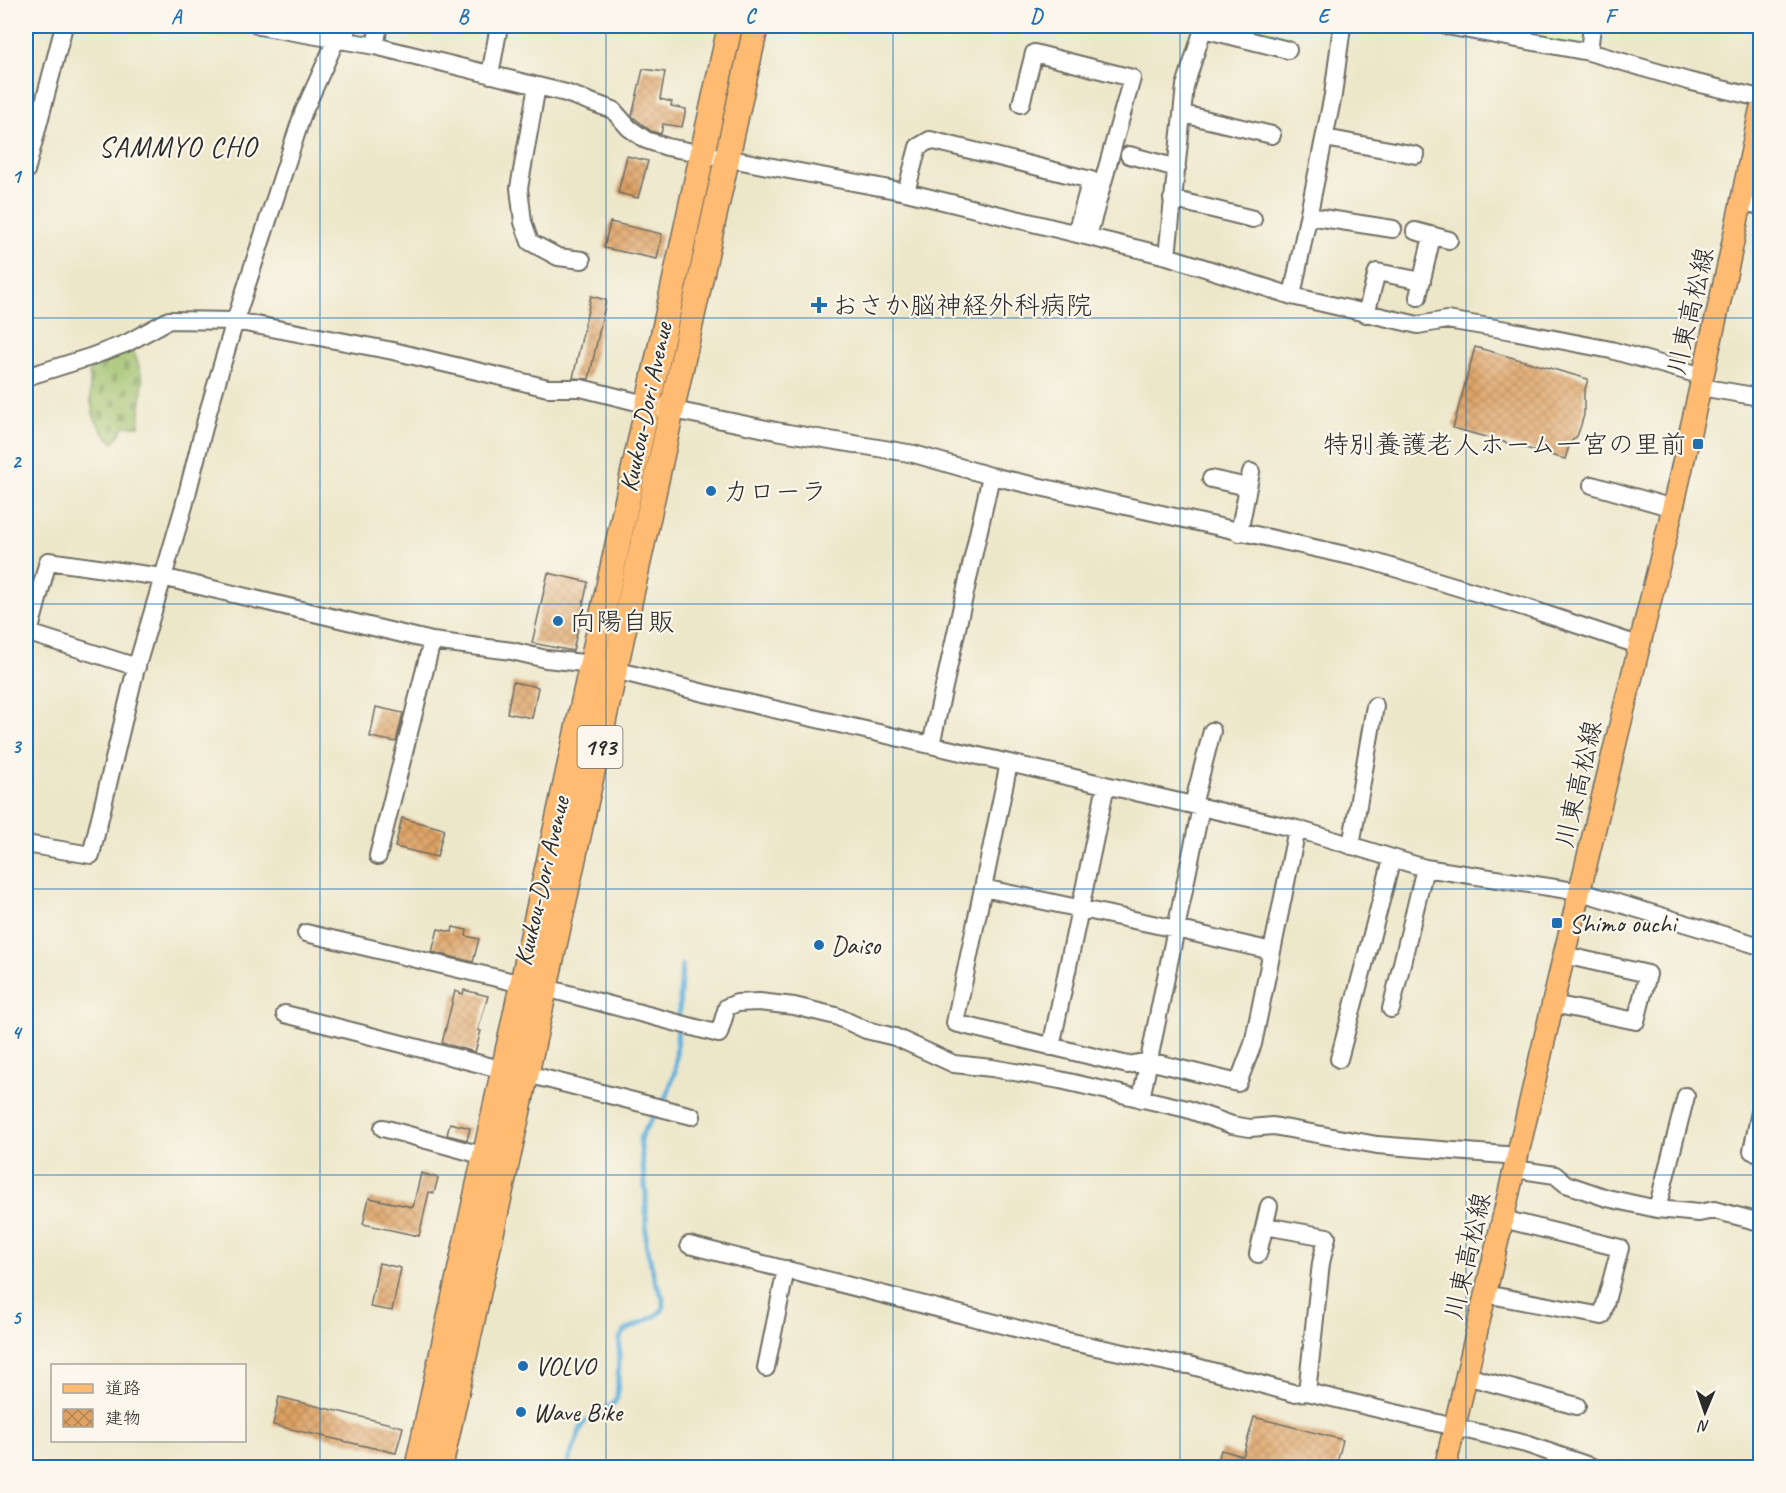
<svg xmlns="http://www.w3.org/2000/svg" width="1786" height="1493" font-family="Caveat,'Klee One',sans-serif">
	<defs>
		<pattern id="cemetery-stones" width="16" height="16" patternUnits="userSpaceOnUse" patternTransform="scale(1.5)"><rect width="16" height="16" fill="#9ec06a"/><path d="M2 7V4a2 2 0 0 1 4 0v3zM10 15v-3a2 2 0 0 1 4 0v3z" fill="#819c57"/></pattern>
		<pattern id="building-cross-hatch" width="8" height="8" patternUnits="userSpaceOnUse" patternTransform="scale(1.5)"><rect width="8" height="8" fill="#dea263"/><path d="M0 0l8 8M0 8l8-8" fill="none" stroke="#b48452"/></pattern>
	</defs>
	<rect width="100%" height="100%" fill="#fbf7ec"/>
	<filter id="ink" filterUnits="userSpaceOnUse"><feTurbulence type="fractalNoise" baseFrequency=".0167" numOctaves="2"/><feDisplacementMap in="SourceGraphic" scale="12" xChannelSelector="R" yChannelSelector="G"/><feConvolveMatrix kernelMatrix="1 2 1 2 8 2 1 2 1" color-interpolation-filters="sRGB"/></filter>
	<filter id="wash" filterUnits="userSpaceOnUse"><feTurbulence type="fractalNoise" baseFrequency=".008" numOctaves="4" result="noise"/><feDisplacementMap in="SourceGraphic" scale="24" xChannelSelector="R" yChannelSelector="G"/><feGaussianBlur stdDeviation="1.35" result="paint"/><feColorMatrix in="noise" values="0 0 0 0 0 0 0 0 0 0 0 0 0 0 0 0 0 1.4 0 .05"/><feComposite in="paint" operator="in"/></filter>
	<g filter="url(#wash)">
		<rect width="100%" height="100%" fill="#ede7ca"/>
		<path fill="url(#cemetery-stones)" stroke="#64764a" stroke-width="1.5" d="M132 346 143 379 139 426H124L114 443C86 421 91 396 89 363Z"/>
		<g fill="none" stroke-linecap="round" stroke-linejoin="round">
			<path stroke="#61b0db" stroke-width="5" d="M566 1468 583 1423 613 1404 617 1398 620 1338 625 1331 657 1315 663 1309V1298L655 1280 646 1243V1194L640 1138 668 1093 675 1071 682 965"/>
		</g>
		<g id="blocks">
			<path fill="url(#building-cross-hatch)" d="M643 69 665 72 660 99 672 102 671 106 686 109 682 127 663 124 661 134 651 131 632 116Z
				M627 156 648 161 638 198 618 193Z
				M610 222 662 234 657 259 604 248Z
				M591 296 606 300 589 379 573 378Z
				M1475 347 1588 379 1584 393V415L1580 428 1577 436 1570 443 1565 459 1453 428Z
				M548 573 588 582 573 651 532 643Z
				M513 682 538 687 532 718 507 713Z
				M376 707 403 713 396 742 370 737Z
				M402 818 444 829 437 857 395 847Z
				M453 927 467 930 466 936 479 939 473 962 432 952 438 929 452 932Z
				M464 990 488 996 478 1030 481 1031 475 1052 442 1043 455 991 463 994Z
				M450 1123 470 1128 467 1140 447 1135Z
				M421 1173 438 1178 434 1193 429 1192 419 1236 363 1224 369 1198 413 1207Z
				M379 1263 401 1268 392 1311 370 1307Z
				M279 1397 403 1427 396 1453 273 1425Z
				M1254 1417 1343 1440 1336 1467H1216L1221 1450 1243 1456Z"/>
		</g>
	</g>
	<g filter="url(#ink)">
		<use href="#blocks" fill-opacity="0" stroke="#6f6d63" stroke-width="1.5"/>
		<g fill="none" stroke-linecap="round" stroke-linejoin="round">
			<g stroke="#6f6d63" stroke-width="20">
				<path id="minor" d="M259 26 375 46 566 93 613 110 629 128 646 140 667 147 906 192 1167 256 1292 296 1418 325 1447 320 1513 331 1611 350 1703 376
					M1447 26 1589 52 1688 81 1760 98
					M1203 29 1288 50
					M345 41 348 26
					M375 46 379 26
					M1589 52 1592 26
					M490 75 499 26
					M537 86 519 188 523 222 530 242 558 257 582 260
					M1021 104 1034 53 1132 78 1088 236
					M1183 114 1272 135
					M1325 138 1416 155
					M1129 155 1177 168
					M26 171 64 26
					M906 192 918 147 930 140 1091 180 1076 233
					M1172 199 1253 219
					M1741 201 1760 206
					M1309 216 1393 229
					M1415 231 1449 240
					M1167 256 1185 86 1204 26
					M1292 296 1333 95 1342 26
					M1418 297 1432 236
					M1366 314 1377 272 1422 281
					M26 377 90 357 127 343 169 320 235 321 393 351 548 388H581L649 405 776 431 914 454 991 476 1368 560 1527 608 1638 645
					M1700 387 1760 397
					M1211 479 1248 487
					M1592 485 1673 508
					M1239 533 1251 472
					M137 667 29 633 48 561 162 577 432 641 512 651 546 659 592 664 704 693 1297 829 1425 868 1581 892 1760 946
					M931 745 991 476
					M1009 763 955 1023 1128 1065 1149 1061 1238 1083 1253 1044 1297 829
					M1193 805 1212 731
					M26 844 91 855 135 672 184 506 208 412 235 321 303 113 336 40
					M1351 846 1375 706
					M378 856 432 641
					M983 888 1176 929 1272 951
					M306 933 522 984
					M546 988 719 1034 727 1007 737 1003 759 1002 794 1006 836 1016 866 1030 895 1037 954 1064 992 1068 1060 1080 1187 1109 1232 1125 1250 1128 1273 1126 1377 1145 1518 1156
					M1553 1004 1636 1021 1648 974 1564 955
					M1391 1009 1425 868
					M285 1014 504 1070
					M1051 1047 1106 785
					M1339 1059 1392 859
					M527 1074 692 1116
					M1141 1099 1201 807
					M1760 1112 1752 1151 1760 1153
					M383 1128 485 1156
					M1515 1169 1555 1175 1566 1184 1607 1198 1657 1209 1699 1213 1714 1210 1760 1222
					M1657 1209 1686 1096
					M1265 1226 1327 1237 1321 1263 1307 1392 1526 1444 1595 1468
					M689 1245 1058 1339 1176 1364 1189 1365 1293 1393 1307 1392
					M1258 1254 1269 1206
					M1485 1294 1602 1316 1620 1248 1503 1219
					M766 1368 786 1269
					M1466 1376 1577 1406"/>
			</g>
			<g stroke="#6f6d63" stroke-width="24">
				<path id="major" d="M1445 1468 1564 955 1670 520 1729 261 1760 111"/>
			</g>
			<g stroke="#6f6d63" stroke-width="27">
				<path id="highway" d="M417 1468 730 26
					M440 1468 756 26"/>
			</g>
			<use href="#minor" stroke="#fff" stroke-width="16"/>
			<use href="#major" stroke="#febb71" stroke-width="21"/>
			<use href="#highway" stroke="#febb71" stroke-width="24"/>
		</g>
	</g>
	<path fill="none" stroke="#1f6fb2" stroke-width="1.5" stroke-opacity="0.55" d="M320 26V1468M606 26V1468M893 26V1468M1180 26V1468M1466 26V1468M26 318H1760M26 604H1760M26 889H1760M26 1175H1760"/>
	<g fill="#1f6fb2" stroke="#fbf7ec" stroke-width="2">
		<path d="M816 296h6v6h6v6h-6v6h-6v-6h-6v-6h6z"/>
		<rect x="1692" y="438" width="12" height="12" rx="3"/>
		<circle cx="711" cy="491" r="6"/>
		<circle cx="558" cy="621" r="6"/>
		<rect x="1551" y="917" width="12" height="12" rx="3"/>
		<circle cx="819" cy="945" r="6"/>
		<circle cx="523" cy="1366" r="6"/>
		<circle cx="521" cy="1412" r="6"/>
	</g>
	<g text-anchor="middle" stroke-width="4.5" stroke-linejoin="round" paint-order="stroke">
		<rect fill="#fbf7ec" stroke="#696865" stroke-width="1.5" x="577.5" y="726" width="45" height="42" rx="4.5"/>
		<g font-size="24" font-weight="bold" fill="#2b2b2b">
			<text x="600" y="755">193</text>
		</g>
		<g font-size="26" fill="#2b2b2b" stroke="#fbf7ec" text-anchor="start">
			<text x="832" y="314">おさか脳神経外科病院</text>
			<text x="1686" y="453" text-anchor="end">特別養護老人ホーム一宮の里前</text>
			<text x="723" y="500">カローラ</text>
			<text x="570" y="630">向陽自販</text>
			<text x="1569" y="932">Shimo ouchi</text>
			<text x="831" y="954">Daiso</text>
			<text x="535" y="1375">VOLVO</text>
			<text x="533" y="1421">Wave Bike</text>
		</g>
		<g font-size="26" fill="#2b2b2b" stroke="#fbf7ec">
			<text transform="translate(1690 311) rotate(-77)" y="9">川東高松線</text>
			<text transform="translate(645 407) rotate(-78)" y="9">Kuukou-Dori Avenue</text>
			<text transform="translate(1578 784) rotate(-77)" y="9">川東高松線</text>
			<text transform="translate(541 881) rotate(-77)" y="9">Kuukou-Dori Avenue</text>
			<text transform="translate(1467 1256) rotate(-77)" y="9">川東高松線</text>
		</g>
		<g font-size="28" letter-spacing="1.5" fill="#2b2b2b" stroke="#fbf7ec">
			<text x="178" y="156">SAMMYO CHO</text>
		</g>
	</g>
	<rect width="1786" height="1493" fill="none" stroke="#fbf7ec" stroke-width="66"/>
	<rect x="51" y="1364" width="195" height="78" fill="#fbf7ec" stroke="#a8a59f" stroke-width="1.5"/>
	<rect x="63" y="1384" width="30" height="9" fill="#febb71" stroke="#a8a59f" stroke-width="1.5"/>
	<text x="105" y="1394" font-size="18" fill="#2b2b2b">道路</text>
	<rect x="63" y="1409" width="30" height="18" fill="url(#building-cross-hatch)" stroke="#a8a59f" stroke-width="1.5"/>
	<text x="105" y="1424" font-size="18" fill="#2b2b2b">建物</text>
	<g transform="translate(1705 1412) rotate(182)" stroke="#fbf7ec" stroke-width="4.5" paint-order="stroke">
	<path d="M0-4.5L10 22L0 15L-10 22Z" fill="#2b2b2b"/>
	<text y="-9" font-size="16" font-weight="bold" text-anchor="middle" fill="#2b2b2b">N</text>
	</g>
	<rect x="33" y="33" width="1720" height="1427" fill="none" stroke="#1f6fb2" stroke-width="2"/>
	<g font-size="20" text-anchor="middle" font-weight="bold" fill="#1f6fb2">
		<text x="176" y="23">A</text>
		<text x="463" y="23">B</text>
		<text x="750" y="23">C</text>
		<text x="1036" y="23">D</text>
		<text x="1323" y="23">E</text>
		<text x="1610" y="23">F</text>
		<text x="16" y="183">1</text>
		<text x="16" y="468">2</text>
		<text x="16" y="753">3</text>
		<text x="16" y="1039">4</text>
		<text x="16" y="1324">5</text>
	</g>
</svg>
